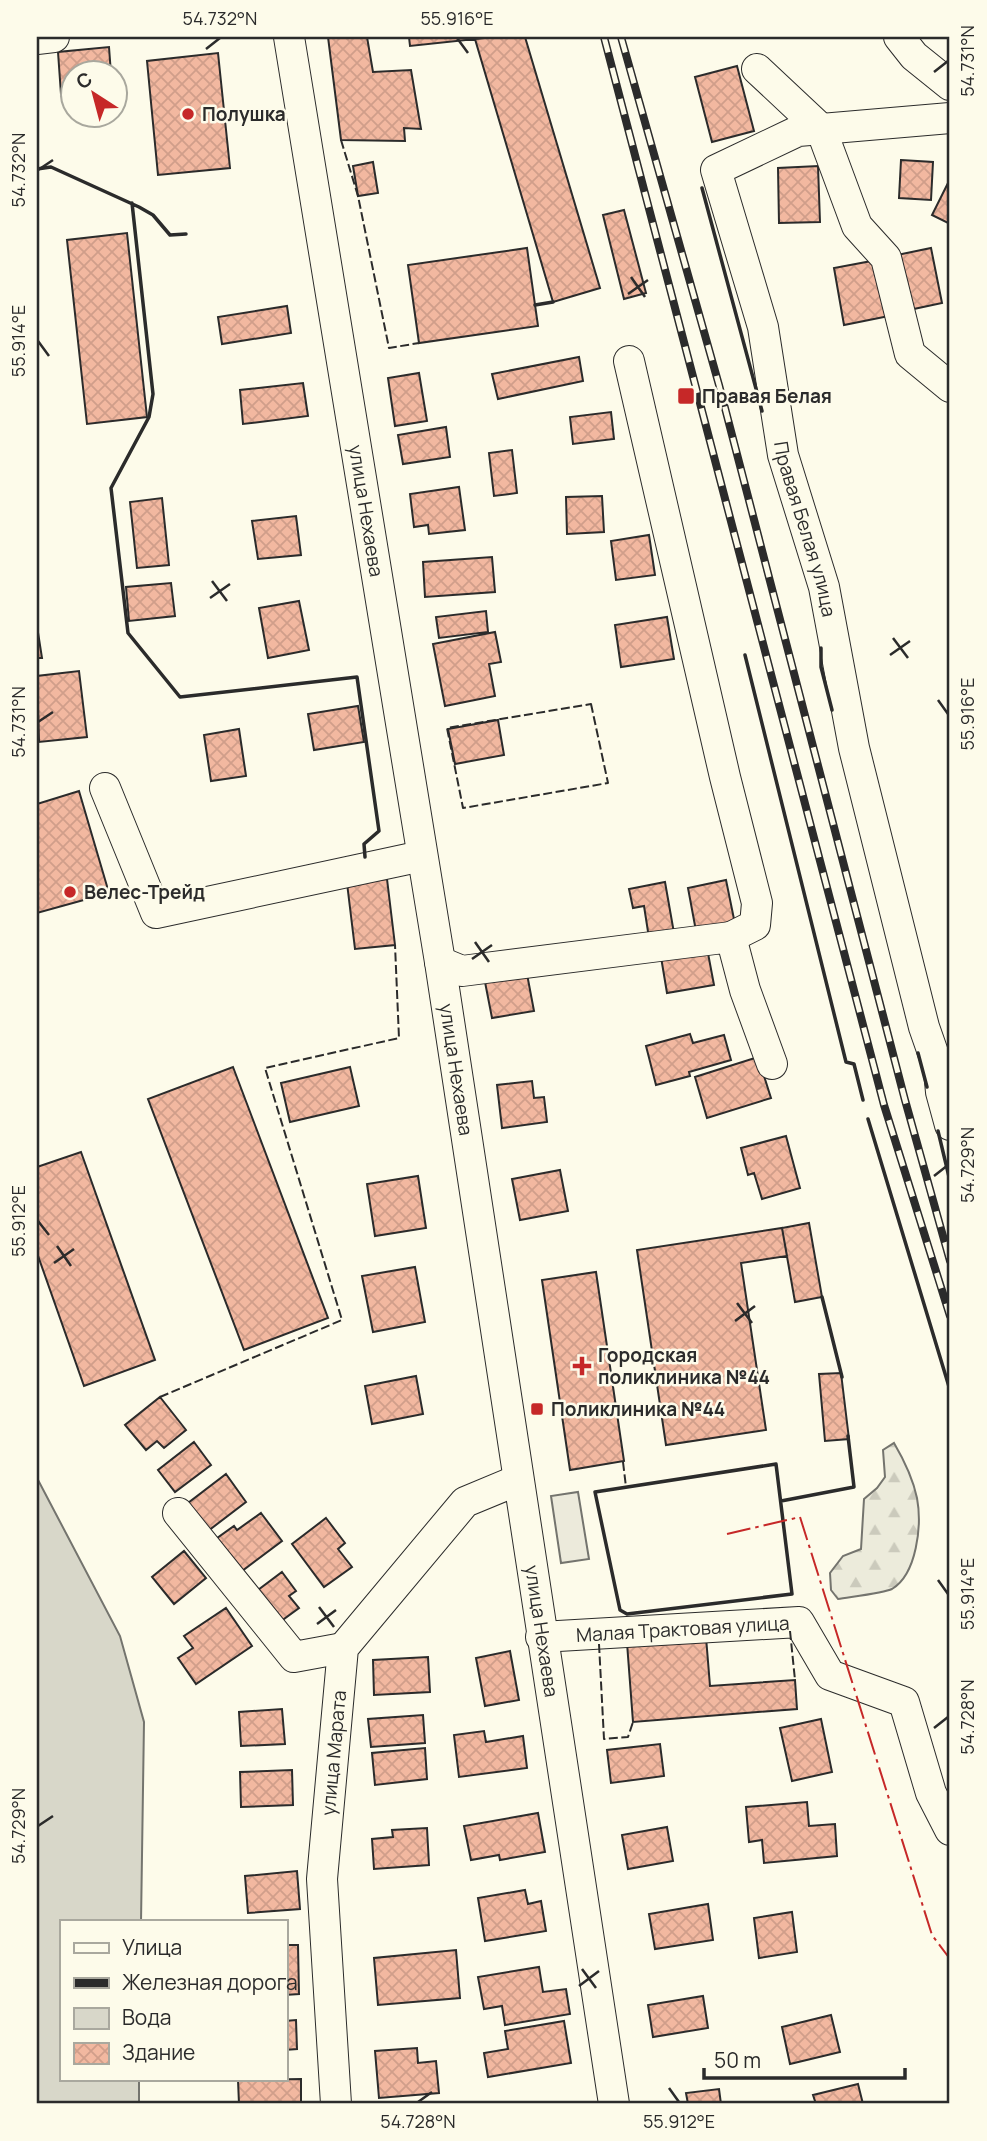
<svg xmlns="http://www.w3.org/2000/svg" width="987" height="2141" font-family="Manrope,sans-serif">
	<defs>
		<pattern id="forest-firs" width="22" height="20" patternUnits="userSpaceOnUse" patternTransform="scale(1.75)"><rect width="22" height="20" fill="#ecebdb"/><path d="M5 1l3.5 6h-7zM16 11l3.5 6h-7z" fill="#cbcabc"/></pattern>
		<pattern id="building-cross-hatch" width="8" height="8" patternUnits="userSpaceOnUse" patternTransform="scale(1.75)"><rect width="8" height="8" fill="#f2b8a0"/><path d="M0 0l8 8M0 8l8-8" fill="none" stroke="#d09e8a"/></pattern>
	</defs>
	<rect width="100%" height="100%" fill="#fdfbea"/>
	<path fill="url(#forest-firs)" stroke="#74746e" stroke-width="2" d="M894 1443C904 1460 913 1479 917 1498 922 1525 917 1574 892 1589 884 1593 849 1597 838 1599L831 1590 830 1573 843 1556 861 1549 864 1499 877 1488 885 1477 883 1450Z"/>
	<path fill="#eceadb" stroke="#74746e" stroke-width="2" d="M578 1492 589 1559 561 1563 551 1496Z"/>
	<path fill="#d8d7c9" stroke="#74746e" stroke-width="2" d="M37 1478 120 1636 144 1722 141 1922H61V2080H139V2104H37Z"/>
	<path fill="url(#building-cross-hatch)" stroke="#2b2b2b" stroke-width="2" d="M328 37H367L373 72 411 70 421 129 404 128 405 141 341 140Z
		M409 37H494L410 46Z
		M494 37H525L600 288 553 302 475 39Z
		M109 47 111 74H74V92L61 94 58 52Z
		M218 53 230 168 158 175 147 61Z
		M737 66 754 131 712 142 695 77Z
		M901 160 933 162 931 200 899 198Z
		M373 162 378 193 358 196 353 166Z
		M818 166 820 222 779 223 778 168Z
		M950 179V224L932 215Z
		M624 210 646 293 624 299 603 215Z
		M127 233 147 417 87 424 67 240Z
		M527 248 538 326 419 343 408 265Z
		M931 248 942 303 909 310 897 255Z
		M877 260 889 316 844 325 834 268Z
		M287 306 291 333 222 344 218 317Z
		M579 357 583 381 498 399 492 374Z
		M419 373 427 421 395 426 388 378Z
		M303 383 308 416 243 424 240 390Z
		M611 412 614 439 573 444 570 417Z
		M446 427 450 457 403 464 398 435Z
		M512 450 517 493 494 496 489 453Z
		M459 487 465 530 429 534 428 525 414 527 410 494Z
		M602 496 604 532 567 534 566 497Z
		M162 498 169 565 137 568 130 502Z
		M296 516 301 555 258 559 252 521Z
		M649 535 655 575 616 580 611 541Z
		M492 557 495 592 425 597 423 562Z
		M171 583 175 616 129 621 126 587Z
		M299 601 309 650 268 658 259 608Z
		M486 611 488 632 439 638 436 617Z
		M667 617 674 659 621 667 615 625Z
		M37 626 42 658H37Z
		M495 632 501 662 489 664 495 696 445 706 433 644Z
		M79 671 87 737 39 742 37 676Z
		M358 706 364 742 314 750 308 714Z
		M498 720 504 755 455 764 448 729Z
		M239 729 246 776 211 781 204 735Z
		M79 791 109 893 37 913V804Z
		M387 879 395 945 355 949 347 883Z
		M726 880 735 924 696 931 688 888Z
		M665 882 674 933 649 938 644 906 633 908 629 889Z
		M707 948 714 985 667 993 661 957Z
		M527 974 534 1011 492 1018 485 982Z
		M690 1034 693 1043 724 1035 731 1060 689 1072 690 1076 656 1085 646 1046Z
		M758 1057 771 1098 707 1118 695 1077Z
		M233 1067 328 1318 244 1350 148 1099Z
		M350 1067 359 1106 290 1122 281 1083Z
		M532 1081 534 1098 544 1097 547 1122 502 1128 497 1085Z
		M786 1136 800 1188 762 1199 754 1173 748 1175 741 1148Z
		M81 1152 155 1360 84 1386 37 1253V1167Z
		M560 1170 568 1211 520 1220 512 1179Z
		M418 1176 426 1228 375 1236 367 1184Z
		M809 1223 822 1297 795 1302 782 1228Z
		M782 1228 787 1256 741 1263 766 1430 666 1445 637 1250Z
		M415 1267 425 1322 373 1332 362 1276Z
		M596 1272 624 1461 570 1470 542 1280Z
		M841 1373 849 1439 825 1441 819 1374Z
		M416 1376 423 1414 372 1424 365 1386Z
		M160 1397 186 1430 164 1448 157 1441 146 1450 125 1425Z
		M194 1442 211 1465 175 1492 158 1470Z
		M226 1474 246 1502 208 1531 188 1503Z
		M261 1513 282 1541 238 1574 213 1541 234 1526 237 1530Z
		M326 1518 345 1543 338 1549 352 1567 324 1587 292 1544Z
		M184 1551 206 1578 174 1604 152 1577Z
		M282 1572 296 1591 289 1596 299 1608 277 1624 254 1593Z
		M226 1608 252 1646 196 1684 178 1658 193 1648 184 1636Z
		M706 1637 710 1686 795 1680 797 1709 633 1722 627 1643Z
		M510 1651 519 1700 485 1706 476 1658Z
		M428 1657 430 1692 374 1695 373 1660Z
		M282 1709 285 1744 241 1746 239 1712Z
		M423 1715 425 1743 371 1747 368 1719Z
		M821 1719 832 1772 792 1781 780 1728Z
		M484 1731 486 1742 523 1736 527 1768 459 1777 454 1735Z
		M660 1744 664 1776 611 1783 607 1750Z
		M425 1748 427 1779 375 1785 372 1753Z
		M292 1770 293 1805 241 1807 240 1772Z
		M807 1802 809 1826 835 1824 837 1856 764 1863 762 1840 749 1842 746 1807Z
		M538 1813 545 1852 500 1860 499 1855 471 1860 464 1826Z
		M667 1827 673 1861 628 1869 622 1835Z
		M427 1828 429 1865 374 1869 372 1839 393 1837 392 1830Z
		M297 1871 300 1909 248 1913 245 1876Z
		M525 1890 528 1904 541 1901 546 1931 485 1941 478 1898Z
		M708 1904 713 1940 655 1949 649 1914Z
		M792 1912 797 1952 759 1958 754 1918Z
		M285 1945H298L299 1994 285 1995Z
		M456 1950 460 1998 378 2005 374 1958Z
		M539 1967 543 1992 566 1989 570 2014 505 2025 502 2006 484 2009 478 1977Z
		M703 1996 708 2028 653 2037 648 2005Z
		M831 2015 840 2052 790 2064 782 2027Z
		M296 2020 297 2049 285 2050V2021Z
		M564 2021 571 2063 488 2077 484 2053 508 2049 505 2031Z
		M417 2048 418 2063 436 2061 439 2093 379 2098 375 2051Z
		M301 2079V2104H239L238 2080Z
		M858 2084 863 2104H816L813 2095Z
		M719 2089 721 2104H688L686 2093Z"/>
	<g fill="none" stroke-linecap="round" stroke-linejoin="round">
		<g stroke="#2b2b2b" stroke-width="32">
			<g id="minor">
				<path id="s1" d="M289 37 440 962 614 2104"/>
				<path d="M899 37 914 56 950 85"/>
				<path d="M37 39 54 37"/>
				<path d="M757 69 821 129 857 226 886 258 910 354 950 387"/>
				<path id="s2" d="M950 118 798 131 716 170 763 327 783 455 824 587 854 748 924 1027 939 1070 941 1092 950 1125"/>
				<path d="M629 361 725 777 757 903 755 925 731 937"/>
				<path d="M105 788 156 913 422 856"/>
				<path d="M440 962 462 971 731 937 745 990 772 1064"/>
				<path d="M178 1513 294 1657 343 1648"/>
				<path id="s3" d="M541 1637 799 1622 830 1675 904 1702 931 1793 950 1830"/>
				<path id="s4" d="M336 2104 322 1879 343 1648 465 1502 518 1480"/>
			</g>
		</g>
		<use href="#minor" stroke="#fdfbea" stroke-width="30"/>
		<g stroke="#2b2b2b" stroke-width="8">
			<path id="rail" d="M604 37 884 1105 950 1316
				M621 37 719 385 905 1100 950 1261"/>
		</g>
		<use href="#rail" stroke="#fdfbea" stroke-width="5" stroke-dasharray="16" stroke-linecap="butt"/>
		<path stroke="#2b2b2b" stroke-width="2" stroke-dasharray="9 3.5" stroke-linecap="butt" d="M341 140 358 196 389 348 419 343
			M591 704 608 783 463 808 447 728Z
			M160 1397 342 1320 265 1068 399 1038 395 945
			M623 1462 626 1487
			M790 1631 795 1680
			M599 1644 604 1739 628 1737 633 1722"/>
		<path stroke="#2b2b2b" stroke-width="3.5" d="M37 169 51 167 139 207 153 215 170 235 186 234
			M702 188 762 411
			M132 203 153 394 149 417 111 488 128 633 180 697 357 677 379 831 364 844 365 857
			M535 305 553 302
			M821 648V667L832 710
			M745 655 846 1062 854 1064 863 1100
			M918 1053 927 1087
			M868 1119 950 1390
			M938 1131 950 1181
			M822 1297 842 1377
			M776 1464 792 1594 627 1614 620 1610 595 1492Z
			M781 1501 854 1487 848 1436"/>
		<path stroke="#c62828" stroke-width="2" stroke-dasharray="24 5 3.5 5" stroke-linecap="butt" d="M727 1534 800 1517 932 1935 950 1959"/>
	</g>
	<path fill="none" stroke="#2b2b2b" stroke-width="2.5" d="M457 38 468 53M206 49 220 38M934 72 948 61M38 170 53 160M631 277 645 297M628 294 648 280M38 341 49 356M212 581 227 601M210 598 230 584M893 638 908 658M890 655 910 641M938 700 948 714M38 722 53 712M475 942 489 962M472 959 492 945M934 1176 948 1165M38 1221 49 1235M57 1246 71 1266M54 1263 74 1249M737 1303 752 1323M735 1321 755 1306M938 1580 948 1594M319 1607 334 1627M317 1624 336 1610M934 1728 948 1717M38 1826 53 1816M582 1969 596 1988M579 1986 599 1971M669 2088 679 2102M418 2102 432 2092"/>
	<g fill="#c62828" stroke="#fdfbea" stroke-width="2.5">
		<circle cx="188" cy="114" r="7"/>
		<rect x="677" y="387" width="18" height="18" rx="3.5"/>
		<circle cx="70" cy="892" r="7"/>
		<path d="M578.5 1355.5h7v7h7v7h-7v7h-7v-7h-7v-7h7z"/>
		<rect x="530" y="1402" width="14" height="14" rx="3.5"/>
	</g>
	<g text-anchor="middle" stroke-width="5" stroke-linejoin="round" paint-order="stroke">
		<g font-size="19" font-weight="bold" fill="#2b2b2b" stroke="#fdfbea" text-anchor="start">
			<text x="202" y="121">Полушка</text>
			<text x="702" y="403">Правая Белая</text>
			<text x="84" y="899">Велес-Трейд</text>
			<text x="598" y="1362">Городская<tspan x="598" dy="22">поликлиника №44</tspan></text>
			<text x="551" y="1416">Поликлиника №44</text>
		</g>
		<g font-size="19" fill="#2b2b2b" stroke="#fdfbea">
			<text dy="7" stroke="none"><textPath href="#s1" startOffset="480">улица Нехаева</textPath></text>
			<text dy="7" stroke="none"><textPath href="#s2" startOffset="614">Правая Белая улица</textPath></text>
			<text dy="7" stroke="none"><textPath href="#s1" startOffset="1046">улица Нехаева</textPath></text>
			<text dy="7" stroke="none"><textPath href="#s3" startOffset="142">Малая Трактовая улица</textPath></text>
			<text dy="7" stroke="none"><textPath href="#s1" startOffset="1614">улица Нехаева</textPath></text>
			<text dy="7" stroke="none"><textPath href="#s4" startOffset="352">улица Марата</textPath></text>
		</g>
	</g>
	<rect width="987" height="2141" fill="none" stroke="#fdfbea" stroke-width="77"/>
	<rect x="60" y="1920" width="228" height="161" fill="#fdfbea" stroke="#a9a89e" stroke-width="2"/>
	<rect x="74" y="1943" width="35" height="10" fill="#fdfbea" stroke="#a9a89e" stroke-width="2"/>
	<text x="122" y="1955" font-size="21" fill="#2b2b2b">Улица</text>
	<rect x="74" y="1978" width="35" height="10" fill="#2b2b2b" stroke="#a9a89e" stroke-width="2"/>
	<text x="122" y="1990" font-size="21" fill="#2b2b2b">Железная дорога</text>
	<rect x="74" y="2008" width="35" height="21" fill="#d8d7c9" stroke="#a9a89e" stroke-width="2"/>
	<text x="122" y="2025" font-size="21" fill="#2b2b2b">Вода</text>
	<rect x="74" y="2043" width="35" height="21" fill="url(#building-cross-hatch)" stroke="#a9a89e" stroke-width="2"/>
	<text x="122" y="2060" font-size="21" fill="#2b2b2b">Здание</text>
	<g transform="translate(94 94) rotate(324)"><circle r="33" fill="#fdfbea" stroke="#a9a89e" stroke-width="2"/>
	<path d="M0-5L12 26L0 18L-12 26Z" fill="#c62828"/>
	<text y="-10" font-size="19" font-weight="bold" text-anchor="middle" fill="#2b2b2b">С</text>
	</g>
	<path d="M704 2068v10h201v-10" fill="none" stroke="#2b2b2b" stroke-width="3.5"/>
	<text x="714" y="2068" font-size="21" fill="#2b2b2b" stroke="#fdfbea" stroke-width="5" paint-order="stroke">50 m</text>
	<rect x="38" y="38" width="910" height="2064" fill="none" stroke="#2b2b2b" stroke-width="2.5"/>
	<g font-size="18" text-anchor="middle" fill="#2b2b2b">
		<text x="220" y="25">54.732°N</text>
		<text x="457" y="25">55.916°E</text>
		<text transform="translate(968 61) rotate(-90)" y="6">54.731°N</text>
		<text transform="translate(19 170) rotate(-90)" y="6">54.732°N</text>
		<text transform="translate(19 341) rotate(-90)" y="6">55.914°E</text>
		<text transform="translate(968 714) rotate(-90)" y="6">55.916°E</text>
		<text transform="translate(19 722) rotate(-90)" y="6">54.731°N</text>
		<text transform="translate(968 1165) rotate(-90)" y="6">54.729°N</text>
		<text transform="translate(19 1221) rotate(-90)" y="6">55.912°E</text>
		<text transform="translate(968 1594) rotate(-90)" y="6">55.914°E</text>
		<text transform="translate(968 1717) rotate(-90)" y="6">54.728°N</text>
		<text transform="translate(19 1826) rotate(-90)" y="6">54.729°N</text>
		<text x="418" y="2128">54.728°N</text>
		<text x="679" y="2128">55.912°E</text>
	</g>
</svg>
